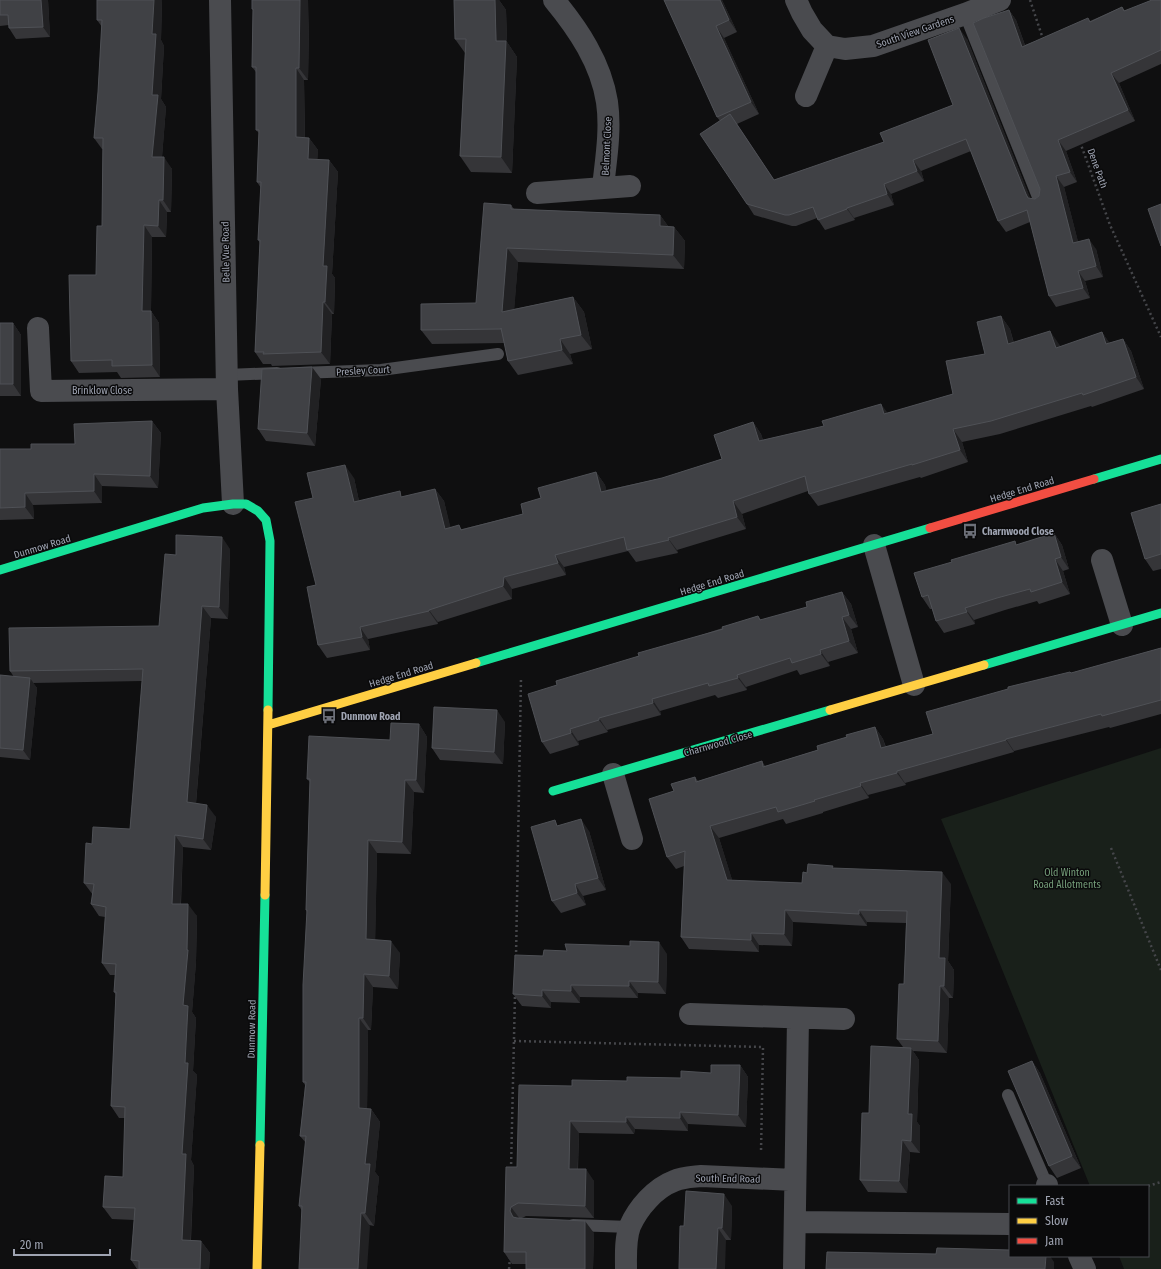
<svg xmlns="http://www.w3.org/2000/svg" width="1161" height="1269" font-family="'Fira Sans Condensed',sans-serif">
	<rect width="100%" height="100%" fill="#0f0f10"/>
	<path fill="#19201a" d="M1161 748V1269H1124L1119 1256H1148V1186H1090L941 819Z"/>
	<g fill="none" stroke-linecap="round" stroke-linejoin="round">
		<path stroke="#45464a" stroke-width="2.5" stroke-dasharray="2 3" stroke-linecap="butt" d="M1030 0 1043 39
			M1080 142 1110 225 1161 337
			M1111 848 1161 970
			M516 957 521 678
			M514 1041 763 1047 761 1152
			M511 1169 515 994
			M1148 1186 1161 1182
			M509 1269 510 1258"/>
		<path stroke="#4a4b4f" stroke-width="12" d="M965 14 1040 202
			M300 373 381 370 498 354
			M227 375 277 373
			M1008 1095 1047 1185
			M573 1225 630 1227"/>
		<path stroke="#4a4b4f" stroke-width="22" d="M220 0 227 389 233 504
			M554 0C578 29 601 63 607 102 611 130 606 159 603 187
			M796 0 802 13 812 30 827 46 845 49 873 46 965 14 1000 0
			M806 96 827 46
			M537 193 630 186
			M38 328 41 391 227 389
			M874 545 914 685
			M1102 560 1122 625
			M613 774 632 839
			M690 1014 844 1019
			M1047 1185V1186
			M795 1222 1010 1224
			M1079 1256 1085 1269
			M626 1269C626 1255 625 1239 630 1226 638 1208 655 1188 674 1181 682 1177 691 1177 701 1176L795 1180
			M794 1269 798 1018"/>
		<path stroke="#16e098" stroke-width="9" d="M1094 479 1161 459
			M0 570 203 508 233 504H246L258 511 266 520 270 541 268 710
			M476 663 930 528
			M984 665 1161 613
			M553 791 830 710
			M260 1145 265 895"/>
		<path stroke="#ffcf43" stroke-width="9" d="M830 710 984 665
			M268 725 476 663
			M265 895 268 710
			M257 1269 260 1145"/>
		<path stroke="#f24e42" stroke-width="9" d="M930 528 1094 479"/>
	</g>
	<path fill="#353538" d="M0 0H48L50 37 16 39 9 28V25L0 26Z
		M97 0H162L161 40 164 46 161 99 166 107 162 157 172 169 171 212H167L166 237H152L151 311 159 323 160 377 121 378 117 372 79 373 71 361 96 275 102 226 103 149H102L94 138 98 92 102 27 97 20Z
		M454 0H499L506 10 507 42 517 57 512 173 471 172 460 156 465 53 455 39Z
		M664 0H722L737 32 724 38 759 114 737 124 774 180 884 142 953 105 967 39 1030 198 1035 199 1039 196 1040 189 1009 10 1016 20 1025 45 1090 21 1122 7 1125 11 1161 0V64L1119 83 1135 121 1066 151 1077 182 1064 187 1078 242 1096 249 1103 277 1085 281 1090 298 1056 307 1049 296 1030 222 1006 232 998 221 971 151 921 171 924 181 891 194 894 205 854 218 855 220 825 230 817 218 796 226H792L754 215 747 204 720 121 717 117Z
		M252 9 309 23 308 80H304L305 138H309L318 150 317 160H329L338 172 332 274 335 278 334 314H332L330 364 272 366 271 364H263L255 352 260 243 258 240 261 188 257 182 259 133 256 130V72L252 67 253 10Z
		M511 205 514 209 660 215 668 226 674 227 685 241 684 269 518 262 514 309 573 297 584 312 592 349 570 354 573 364 518 375 508 361 505 343 432 344 421 330 476 303Z
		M1001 316 1010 329 1014 343 1059 344 1060 347 1102 332 1109 343 1123 339 1131 351 1144 389 1092 407 1091 406 1000 434 962 442 968 462 921 478 920 477 818 506 809 494 808 491 742 514 746 529 677 550 678 553 636 562 628 551 564 567 566 575 512 589V599L438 622V624L368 639 370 650 327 658 318 645 316 585 313 498 354 478 359 501 404 497 435 489 444 501 450 527 462 529 523 514 541 498 596 472 605 485 606 490 662 478 722 459 753 422 761 434 763 440 888 413 953 394 985 354Z
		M0 323H13L21 335V396H0Z
		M321 379 315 446 266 441 258 429Z
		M152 421 161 433 158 488 102 486V503L33 505 34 519 0 520V449H31L75 444Z
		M1161 504V569L1153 571 1145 559Z
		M1054 533 1062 545 1069 569 1063 571 1070 594 1039 604 1037 601 1005 610 974 620 975 624 944 633 936 621 932 609H930L922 597 1017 545Z
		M230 549 228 619 211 618 196 804 216 817 211 850 183 847 181 904 197 916 196 961V962L192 1012 196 1018 193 1071 197 1075 191 1160 194 1166 191 1240 201 1241 210 1253 209 1269H137L131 1260 134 1220 112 1219 103 1207 123 1177 125 1118H119L111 1106 116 995 114 992 115 975H110L102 963 105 917 99 916 91 904 93 895 84 883 92 844 130 829 142 681 33 683 37 688 30 760 0 757V675L14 677 10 671 159 626 176 555Z
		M842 592 851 604 858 627 851 629 858 653 828 662 830 666 800 675 797 670 746 687 747 690 718 698 715 695 660 711 661 715 607 730 608 732 578 741 579 745 550 754 542 742 557 685 639 656 758 616 761 620 807 607Z
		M1161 648V714L1110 728 1109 727 1014 751V752L905 783 906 785 868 795 869 798 823 812V813L786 824 783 819 719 838 732 880 802 883 807 873 834 868 951 884 948 961 954 970 953 998H949L947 1053 913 1051 919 1060 917 1122 920 1126V1153L910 1152 907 1193 868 1192 860 1180 869 1113 903 1047 897 1039 904 984 906 923 867 922V926L793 922 792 946 759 945V952L689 949 681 937 684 866 676 869 667 857 674 791 695 777 698 781 762 761 765 766 818 750 847 737 875 727 883 739 886 747 933 734 1071 673Z
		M505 722 503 764 440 760 432 748Z
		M419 724 427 737 424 793 414 792 411 854 377 853 375 940 400 953 398 989 373 987 371 1030H368L367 1109H371L380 1122 375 1172 379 1177 374 1226 302 1211 299 1206 306 1143 300 1136 305 1085 303 1082 307 913 306 910 310 782 307 779 390 740Z
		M559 826 589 831 606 890 583 896 586 905 561 913 552 901Z
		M667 954 666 994 638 993V998L580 997V1003L551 1002V1008L522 1006 513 994 543 956Z
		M1032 1061 1040 1073 1081 1168 1057 1178 1049 1166Z
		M740 1065 748 1077 746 1127 688 1124V1131L635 1129 634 1134 579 1133 578 1169 594 1181V1218L526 1216 520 1219 594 1233 593 1269H526V1264H512L504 1252 517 1167 572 1086 627 1081 681 1078 711 1073Z
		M732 1206 731 1240H726L684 1226Z"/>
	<path fill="#212123" d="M41 0H48L50 37 43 27Z
		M154 0H162L161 40 164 46 161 99 166 107 161 169 152 157V34Z
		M300 0H308L309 23 308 80 299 68Z
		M495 0H499L506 10 507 42 517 57 512 173 501 157Z
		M720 0H722L737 32 729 20Z
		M1009 10 1016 20 1029 57 1022 47Z
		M716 26 724 38 759 114 751 102Z
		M959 28 967 39 1033 205 1026 194Z
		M296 68 304 80 305 149 296 137Z
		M1111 73 1119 83 1135 121 1128 110Z
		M309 138 318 150 317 171 308 159Z
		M1058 140 1066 151 1077 182 1070 172Z
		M164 157 172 169 171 212 163 200Z
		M329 160 338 172 332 274 335 278 334 314 325 302 323 266Z
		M913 160 921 171 924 181 917 171Z
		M1056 176 1064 187 1081 253 1073 243Z
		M884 184 891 194 894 205 887 194Z
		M159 200 167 212 166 237 158 226Z
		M847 208 854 218 855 220 847 209Z
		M660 215 670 229 660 226Z
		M144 225 152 237 151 311 159 323 160 377 152 365 142 311Z
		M674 227 685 241 684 269 673 255Z
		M1089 239 1096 249 1103 277 1096 266Z
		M507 248 518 262 513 326 502 312Z
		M1078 271 1085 281 1090 298 1083 288Z
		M573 297 584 312 592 349 581 335Z
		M323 302 332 314 330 364 321 352Z
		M1001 316 1010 329 1017 357 1008 344Z
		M13 323 21 335V396L13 384Z
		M1050 331 1059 344 1064 361 1056 348Z
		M1102 332 1111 345 1106 344Z
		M560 339 570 354 573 364 562 350Z
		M1123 339 1131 351 1144 389 1136 377Z
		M312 367 321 379 315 446 307 433Z
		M881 404 890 416 884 414Z
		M152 421 161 433 158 488 150 476Z
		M753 422 761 434 768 454 759 441Z
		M953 429 962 442 968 462 960 450Z
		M345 465 354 478 362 515 354 502Z
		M596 472 605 485 610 504 601 492Z
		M94 474 102 486V503L94 491Z
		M435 489 444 501 454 541 445 529Z
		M25 493 33 505 34 519 25 507Z
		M733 501 742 514 746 529 737 517Z
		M1054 533 1062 545 1069 569 1061 557Z
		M222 537 230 549 228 619 219 607Z
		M668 538 677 550 678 553 669 540Z
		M555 555 564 567 566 575 558 563Z
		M1055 559 1063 571 1070 594 1062 582Z
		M504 577 512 589V599L503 586Z
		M842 592 851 604 858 627 849 615Z
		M202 606 211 618 195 814 187 802Z
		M965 608 974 620 975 624 967 612Z
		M429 610 438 622V624L429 611Z
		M842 617 851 629 858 653 849 641Z
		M360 627 368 639 370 650 362 637Z
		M820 650 828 662 830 666 821 654Z
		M737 675 746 687 747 690 738 678Z
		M30 678 37 688 30 760 23 750Z
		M652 699 660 711 661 715 653 703Z
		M497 710 505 722 503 764 494 752Z
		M599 718 607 730 608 732 599 720Z
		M419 724 427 737 424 793 416 780Z
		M875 727 883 739 889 760 881 748Z
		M570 729 578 741 579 745 571 733Z
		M1006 739 1014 751V752L1006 740Z
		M897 771 905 783 906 785 897 773Z
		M405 780 414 792 411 854 402 842Z
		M860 783 868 795 869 798 861 786Z
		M207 805 216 817 211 850 203 839Z
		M581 819 589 831 606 890 598 878Z
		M710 826 719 838 736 892 727 880Z
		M175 835 183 847 180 916 172 904Z
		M368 840 377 853 375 952 366 939Z
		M942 872 951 884 948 961 954 970 953 998 944 986 939 958Z
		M575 884 583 896 586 905 577 893Z
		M188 904 197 916 196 961V962L192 1012 196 1018 193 1071 197 1075 191 1160 194 1166 190 1252 182 1240V1154L185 1063 183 1005 187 950Z
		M785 910 793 922 792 946 784 934Z
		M859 910 867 922V926L859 914Z
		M751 933 759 945V952L751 940Z
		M391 941 400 953 398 989 389 976Z
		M659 942 667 954 666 994 658 982Z
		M364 974 373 987 371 1030 363 1018Z
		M629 981 638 993V998L629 986Z
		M571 985 580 997V1003L571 991Z
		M940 986 949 998 947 1053 938 1041Z
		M542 990 551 1002V1008L542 996Z
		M359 1018 368 1030 367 1120 359 1108Z
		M911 1048 919 1060 917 1122 920 1126V1153L911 1141 908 1114Z
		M1032 1061 1040 1073 1081 1168 1072 1156Z
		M740 1065 748 1077 746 1127 738 1115Z
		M371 1109 380 1122 375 1172 379 1177 374 1226 365 1213V1164Z
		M680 1112 688 1124V1131L680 1118Z
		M626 1117 635 1129 634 1134 626 1122Z
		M570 1121 579 1133 577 1181 569 1169Z
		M902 1140 910 1152 907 1193 899 1181Z
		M586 1169 594 1181V1218L585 1206Z
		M724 1194 732 1206 731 1240 722 1228Z
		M511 1207 520 1219 519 1223 513 1217 510 1211Z
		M361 1213 370 1226 367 1269H358Z
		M585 1221 594 1233 593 1269H585Z
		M718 1228 726 1240 725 1269H716Z
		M201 1241 210 1253 209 1269H200Z
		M1046 1256H1050L1054 1262V1269H1045Z"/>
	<path fill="#404145" stroke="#4f5156" d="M0 0H41L43 27 9 28 8 15H0Z
		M97 0H154L152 34H156L152 95H158L152 157H164L163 200H159L158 226 144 225 142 311H151L152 365 112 366V360L71 361 69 275H96L97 226H102L103 138H94L98 92 102 20H97Z
		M252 0H300L299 68H296V137L309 138 308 159 329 160 323 266H327L325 302H323L321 352 263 354 264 352H255L260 240H258L261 182H257L259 130H256V67H252L253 9H252Z
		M454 0H495L496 41H506L501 157 460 156 466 39H455Z
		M664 0H720L729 20 716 26 751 102 717 117Z
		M1152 0H1161V50L1111 73 1128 110 1058 140 1070 172 1056 176 1073 243 1089 239 1096 266 1078 271 1083 288 1049 296 1027 210 998 221 966 139 913 160 917 171 884 184 887 194 847 208V209L818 220 813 207 789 215H785L747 204 700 134 730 114 774 180 884 142 880 133 953 105 928 40 959 28 1026 194 1028 198 1035 199 1039 196 1040 189 973 23 984 18 1009 10 1022 47 1088 18 1090 22 1122 7 1124 11Z
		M484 203 511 205V209L660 215V226L674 227 673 255 507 248 502 312 573 297 581 335 560 339 562 350 508 361 501 328V329L421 330V304L476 303Z
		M1161 204V246L1148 209Z
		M1001 316 1008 344 1050 331 1056 348 1102 332 1106 344 1123 339 1136 377 1083 395 1082 393 991 421 953 429 960 450 912 465V464L809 494 805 476 733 501 737 517 668 538 669 540 627 550 624 537 555 555 558 563 504 577 503 586 429 610V611L360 627 362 637 318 645 307 587 316 585 295 502 313 498 307 473 345 465 354 502 400 491 401 497 435 489 445 529 459 525 461 530 523 514 521 504 541 498 538 488 596 472 601 492 662 478 722 459 714 435 753 422 759 441 824 426 822 421 881 404 884 414 953 394 946 361 985 354 977 322Z
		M0 323H13V384H0Z
		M312 367 307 433 258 429 262 369Z
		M152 421 150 476 94 474V491L25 493V507L0 508V449H31V444H75L74 424Z
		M1161 504V554L1145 559 1131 513Z
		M1054 533 1061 557 1055 559 1062 582 1031 592 1030 589 997 598 965 608 967 612 936 621 928 595 922 597 914 573 952 562 951 560 1015 541 1016 545Z
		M176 535 222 537 219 607 202 606 187 802 207 805 203 839 175 835 172 904H188L187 950H188L183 1005 188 1006 185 1063H188L182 1154H186L182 1240 201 1241 200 1269H139V1261L131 1260 135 1208 103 1207 105 1176 123 1177 125 1107 111 1106 116 992H114L116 964 102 963 106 907 91 904 94 884 84 883 86 843 92 844 93 827 130 829 143 669 10 671 9 628 159 626 165 554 176 555Z
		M842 592 849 615 842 617 849 641 820 650 821 654 792 663 790 658 737 675 738 678 709 686 708 683 652 699 653 703 599 718V720L570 729 571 733 542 742 528 694 557 685 556 681 639 656 638 653 723 629 722 627 758 616 760 620 807 607 806 602Z
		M1161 648V700L1102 716 1101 714 1006 739V740L897 771V773L860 783 861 786 814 800 815 801 778 812 776 807 710 826 727 880 802 883 803 872 807 873 808 864 833 866 832 868 942 872 939 958H945L944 986H940L938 1041 897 1039 899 984H904L907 911 859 910V914L785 910 784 934 751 933V940L681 937 685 851 667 857 649 799 674 791 671 784 695 777 696 782 762 761 763 767 818 750 817 746 847 737 846 735 875 727 881 748 933 734 926 712 1008 689V687L1070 672 1071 673Z
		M0 675 30 678 23 750 0 748Z
		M434 707 497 710 494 752 432 748Z
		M391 723 419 724 416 780H405L402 842 368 840 366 939 391 941 389 976 364 974 363 1018H359V1108L371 1109 365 1164H370L365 1213H361L358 1269H299L302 1206H299L306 1136H300L306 1082H303V985L307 910H306L310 779H307L309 736 390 740Z
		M581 819 598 878 575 884 577 893 552 901 531 827 555 820 557 826Z
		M630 941 659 942 658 982 629 981V986L571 985V991L542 990V996L513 994 515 955 543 956 544 950 567 951 565 944 630 946Z
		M871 1046 911 1048 908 1114H912L911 1141 902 1140 899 1181 860 1180 862 1113H869Z
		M1032 1061 1072 1156 1049 1166 1008 1071Z
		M711 1065H740L738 1115 680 1112V1118L626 1117V1122L570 1121 569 1169H586L585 1206 518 1203 511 1207 510 1211 513 1217 517 1218 585 1221V1269H526V1252H504L506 1167H517L519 1085 572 1086V1080L627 1081V1077L681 1078V1071L711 1073Z
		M686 1191 724 1194 722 1228H718L716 1269H679L680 1226H684Z
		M937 1248 1010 1250V1256H1046L1045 1269H826L827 1252 936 1254Z"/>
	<defs>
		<g id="bus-bare" transform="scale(1.2)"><path d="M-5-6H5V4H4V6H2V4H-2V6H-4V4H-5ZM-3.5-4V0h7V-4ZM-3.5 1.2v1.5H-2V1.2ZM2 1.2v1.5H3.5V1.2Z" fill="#6d7079" stroke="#0a0a0b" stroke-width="2.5" paint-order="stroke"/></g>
	</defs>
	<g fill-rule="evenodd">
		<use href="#bus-bare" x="970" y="531"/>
		<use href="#bus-bare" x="329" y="716"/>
	</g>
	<g text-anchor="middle" stroke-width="3" stroke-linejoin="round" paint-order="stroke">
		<g font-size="10" fill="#9fa4b2" stroke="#0a0a0b">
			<text transform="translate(915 31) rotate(-19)" y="4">South View Gardens</text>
			<text transform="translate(606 146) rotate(-87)" y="4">Belmont Close</text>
			<text transform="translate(1098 168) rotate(70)" y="4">Dene Path</text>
			<text transform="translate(225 252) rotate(-91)" y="4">Belle Vue Road</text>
			<text transform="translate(363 370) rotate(-3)" y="4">Presley Court</text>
			<text x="102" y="394">Brinklow Close</text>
			<text transform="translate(1022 489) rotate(-17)" y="4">Hedge End Road</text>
			<text transform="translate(42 546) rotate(-17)" y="4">Dunmow Road</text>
			<text transform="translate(712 582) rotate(-17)" y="4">Hedge End Road</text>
			<text transform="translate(401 674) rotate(-17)" y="4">Hedge End Road</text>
			<text transform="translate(718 743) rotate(-16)" y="4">Charnwood Close</text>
			<text transform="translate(251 1029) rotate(-89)" y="4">Dunmow Road</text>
			<text transform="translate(728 1178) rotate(1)" y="4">South End Road</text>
		</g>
		<g font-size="10" font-weight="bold" fill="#9fa4b2" stroke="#0a0a0b" text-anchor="start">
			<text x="982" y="535">Charnwood Close</text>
			<text x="341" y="720">Dunmow Road</text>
		</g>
		<g font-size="10" fill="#759e7a" stroke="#0a0a0b">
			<text x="1067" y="876">Old Winton<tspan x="1067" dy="12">Road Allotments</tspan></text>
		</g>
	</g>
	<rect x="1009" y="1185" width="140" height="72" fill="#0a0a0b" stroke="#46484e"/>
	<rect x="1017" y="1198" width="20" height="6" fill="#16e098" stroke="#46484e"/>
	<text x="1045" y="1205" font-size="12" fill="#9fa4b2">Fast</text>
	<rect x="1017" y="1218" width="20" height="6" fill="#ffcf43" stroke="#46484e"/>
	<text x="1045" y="1225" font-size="12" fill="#9fa4b2">Slow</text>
	<rect x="1017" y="1238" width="20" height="6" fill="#f24e42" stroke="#46484e"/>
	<text x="1045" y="1245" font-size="12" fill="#9fa4b2">Jam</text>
	<path d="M14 1249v6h96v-6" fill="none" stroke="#9fa4b2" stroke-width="2"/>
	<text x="20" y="1249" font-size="12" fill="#9fa4b2" stroke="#0a0a0b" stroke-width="3" paint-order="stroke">20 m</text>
</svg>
